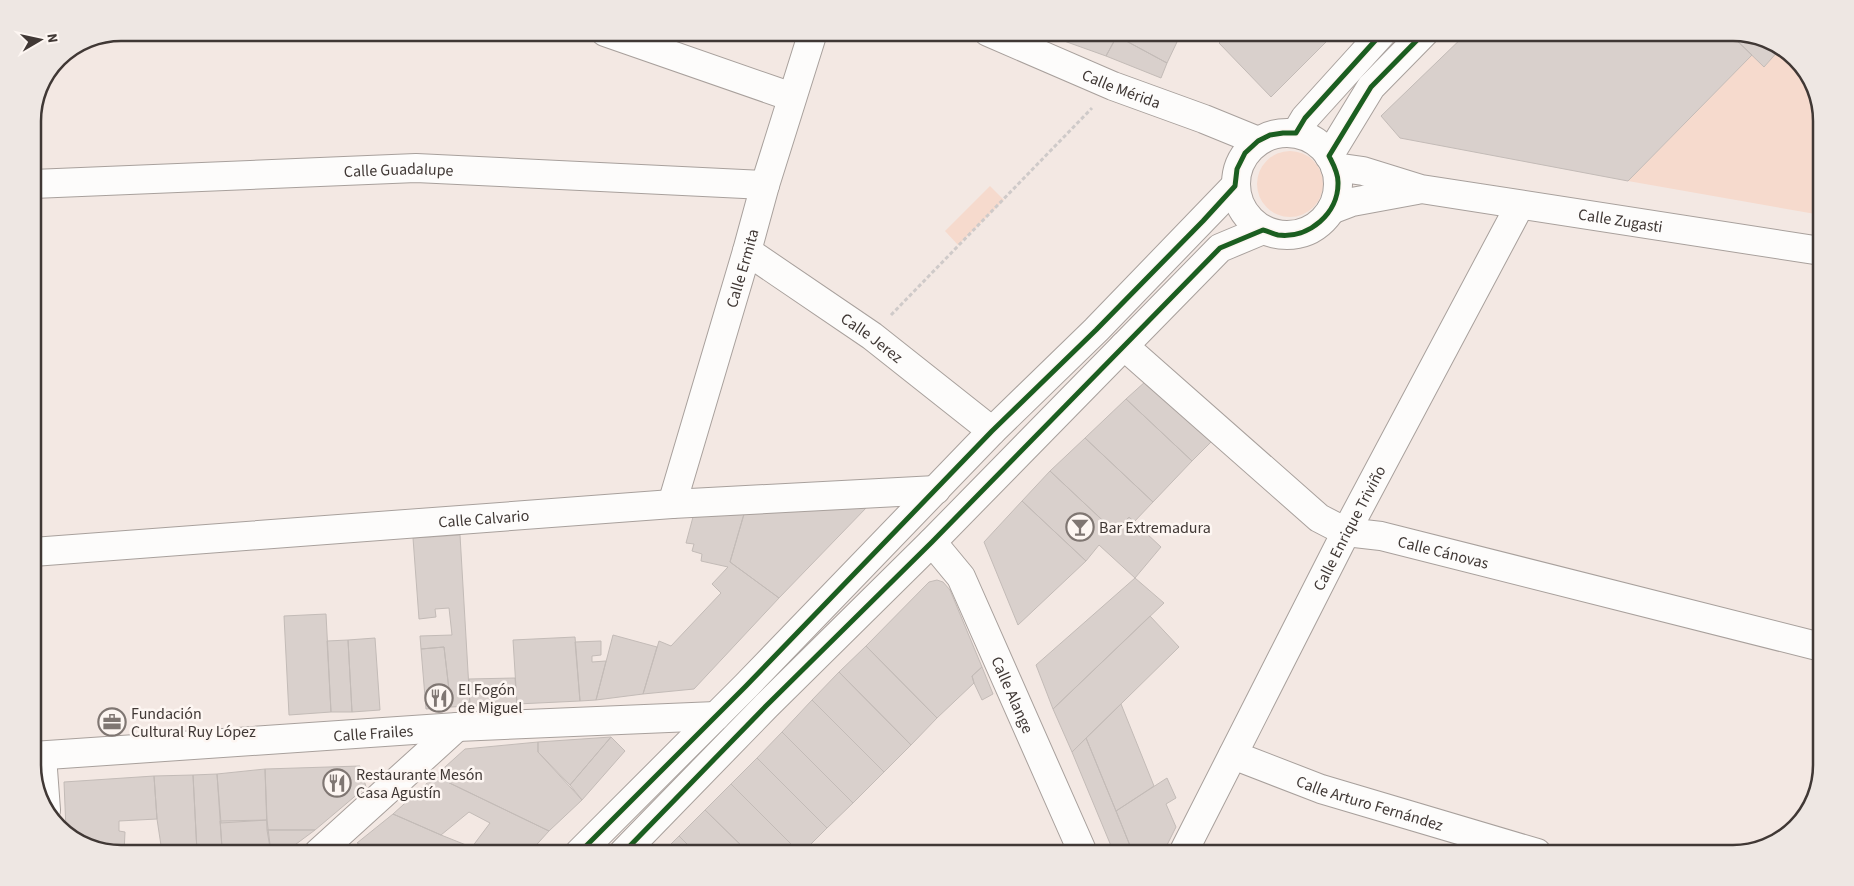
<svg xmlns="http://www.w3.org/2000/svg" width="1854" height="886" font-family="'Source Sans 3',sans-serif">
	<rect width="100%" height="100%" fill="#f3e8e3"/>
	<path fill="#f6dacd" d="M1780 49 1806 72 1821 116V215L1628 181 1752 55 1764 67Z
		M1257 184a33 33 0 1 1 66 0a33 33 0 1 1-66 0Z
		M990 186 1004 200 958 245 945 231Z"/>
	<path fill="#d9d0cc" stroke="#c3bbb7" d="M1039 32H1119L1106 56Z
		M1119 32H1156L1177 42 1167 63 1117 36Z
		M1156 32H1183L1177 42Z
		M1230 32H1336L1271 97 1219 43Z
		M1468 32H1728L1752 55 1628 181 1400 138 1381 116Z
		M1728 32 1772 42 1780 49 1764 67Z
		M1117 36 1167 63 1161 78 1106 56Z
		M1146 381 1213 440 1192 461 1126 399Z
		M1126 399 1192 461 1153 502 1085 438Z
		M1085 438 1153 502 1134 522 1129 517 1115 532 1050 471Z
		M1050 471 1115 532 1129 517 1161 547 1135 578 1099 545 1086 561 1022 501Z
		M1022 501 1086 561 1018 625 984 542Z
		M867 507 779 598 730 562 744 514Z
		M744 514 730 562 779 598 694 689 643 694 659 641 671 646 721 593 712 584 728 567 701 561 702 554 692 551 694 544 686 543 693 517Z
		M460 535 470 706 451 707 444 647 421 649 420 636 452 635 449 608 435 609 436 617 419 619 413 538Z
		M1135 578 1164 603 1053 709 1036 665Z
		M937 580 943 582 950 590 982 667 972 676 974 683 937 718 866 646 929 582Z
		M326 614 331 712 289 715 284 616Z
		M1150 616 1179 647 1072 752 1053 709Z
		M613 635 657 647 643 694 596 700Z
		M575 637 580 701 517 704 513 640Z
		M375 638 380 710 352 712 348 640Z
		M348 640 352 712H331L327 641Z
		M601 641V655L592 656V662L606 661 596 700 580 701 575 642Z
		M866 646 937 718 911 745 839 672Z
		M444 647 451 707 426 709 421 649Z
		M982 667 993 694 982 700 974 683 972 676Z
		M839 672 911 745 884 772 812 700Z
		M515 678 517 704 470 706 469 679Z
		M812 700 884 772 853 803 782 732Z
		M1121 704 1154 786 1116 811 1086 738Z
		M782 732 853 803 827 828 757 758Z
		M611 737 625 751 582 800 570 785Z
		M611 737 570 785 538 752V742Z
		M1086 738 1116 811 1133 853H1114L1072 752Z
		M538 742V752L582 800 549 831 435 776 465 749Z
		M757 758 827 828 802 853H800L731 784Z
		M360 766 366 787 315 830H267L265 769Z
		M265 769 267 820 221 823 217 774Z
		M217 774 222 848 197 852 193 775Z
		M193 775 197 852H162L157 819 154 776Z
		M154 776 157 819 119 821V831L125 832 124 853 82 844 66 830 64 782Z
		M435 776 549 831 529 853H487L472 847 490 823 469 812 441 835 393 814Z
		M1167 778 1176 798 1166 804 1176 827 1163 853H1133L1116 811Z
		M731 784 800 853H749L705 810Z
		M705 810 749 853H696L679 836Z
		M393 814 441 835 486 853H379L357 843Z
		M267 820 271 853H242L239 847 222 848 220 821Z
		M267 830H315L284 853H271Z
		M679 836 696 853H662Z
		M361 845 379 853H350Z
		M239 847 242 853H197V852Z"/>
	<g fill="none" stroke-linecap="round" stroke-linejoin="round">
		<g stroke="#a8a09c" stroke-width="30">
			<g id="minor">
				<path d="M605 32 792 97"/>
				<path id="s1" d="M988 32 1113 86 1204 119 1258 141"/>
				<path d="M1296 133 1305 118 1383 32"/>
				<circle cx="1287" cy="184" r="51"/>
				<path d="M1329 156 1371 87 1425 32"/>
				<path id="s2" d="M1335 167 1363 171 1421 189 1821 251"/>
				<path id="s3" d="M33 184 416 168 765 185"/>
				<path d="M1331 210 1352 202 1417 190"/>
				<path id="s4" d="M747 251 872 336 992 431"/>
				<path id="s5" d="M1124 346 1319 518 1346 532 1381 536 1821 647"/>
				<path id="s6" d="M672 504 747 251 765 185 813 32"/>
				<path id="s7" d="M932 542 961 577 1083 853"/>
				<path id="s8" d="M33 552 672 504 936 490"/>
				<path id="s9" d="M1233 755 1321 789 1537 853"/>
				<path id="s10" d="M33 756 457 727 716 716"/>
				<path d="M42 756 46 810"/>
				<path d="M318 853 457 727"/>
				<path d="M579 853 746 686 992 431 1096 330 1235 186"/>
				<path d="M623 853 766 706 932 542 1220 248 1263 230"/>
				<path id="s11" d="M1183 853 1346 532 1520 205"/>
			</g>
		</g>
		<path stroke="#cfcac9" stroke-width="3" stroke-dasharray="4 2.5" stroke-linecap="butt" d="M891 315 1092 108"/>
		<use href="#minor" stroke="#fdfcfb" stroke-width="28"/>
		<g stroke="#fdf6f2" stroke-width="8">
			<path id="cycleway" d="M579 853 746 686 992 431 1096 330 1203 221 1235 186 1237 169 1245 153 1258 141 1270 135 1283 133H1296L1305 118 1383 32
				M623 853 766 706 932 542 1220 248 1263 230C1268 231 1273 234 1278 235 1309 239 1339 213 1338 182 1338 172 1333 164 1329 156L1371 87 1425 32"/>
		</g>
		<use href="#cycleway" stroke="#1b5e20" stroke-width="5"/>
	</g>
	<defs>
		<g id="bar-ring" transform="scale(1.4375)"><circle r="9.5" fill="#fdf6f2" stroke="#7f7672" stroke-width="1.5"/><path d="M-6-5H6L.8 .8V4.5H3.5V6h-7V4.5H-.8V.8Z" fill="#7f7672"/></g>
		<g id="restaurant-ring" transform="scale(1.4375)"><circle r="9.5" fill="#fdf6f2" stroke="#7f7672" stroke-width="1.5"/><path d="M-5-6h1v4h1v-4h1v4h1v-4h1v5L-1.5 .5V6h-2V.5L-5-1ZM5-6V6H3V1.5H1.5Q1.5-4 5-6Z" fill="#7f7672"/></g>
		<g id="office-ring" transform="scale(1.4375)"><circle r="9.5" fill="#fdf6f2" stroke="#7f7672" stroke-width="1.5"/><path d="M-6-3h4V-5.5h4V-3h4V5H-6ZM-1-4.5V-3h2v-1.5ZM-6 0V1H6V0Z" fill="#7f7672"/></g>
	</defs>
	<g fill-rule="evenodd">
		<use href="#bar-ring" x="1080" y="527"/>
		<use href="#restaurant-ring" x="439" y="698"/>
		<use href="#office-ring" x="112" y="722"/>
		<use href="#restaurant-ring" x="337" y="783"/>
	</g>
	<g text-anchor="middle" stroke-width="5" stroke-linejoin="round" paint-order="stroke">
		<g font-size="16" fill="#403835" stroke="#fdf6f2">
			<text dy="6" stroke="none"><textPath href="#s1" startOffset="145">Calle Mérida</textPath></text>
			<text dy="6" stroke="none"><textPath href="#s3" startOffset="366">Calle Guadalupe</textPath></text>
			<text dy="6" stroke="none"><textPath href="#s2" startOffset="291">Calle Zugasti</textPath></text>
			<text dy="6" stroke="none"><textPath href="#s6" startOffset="246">Calle Ermita</textPath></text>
			<text dy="6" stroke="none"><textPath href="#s4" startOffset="152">Calle Jerez</textPath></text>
			<text dy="6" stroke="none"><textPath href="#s8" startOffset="452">Calle Calvario</textPath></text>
			<text dy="6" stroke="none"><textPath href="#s11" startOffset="365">Calle Enrique Triviño</textPath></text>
			<text dy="6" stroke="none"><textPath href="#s5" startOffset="390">Calle Cánovas</textPath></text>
			<text dy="6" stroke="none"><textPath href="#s7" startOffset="174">Calle Alange</textPath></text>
			<text dy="6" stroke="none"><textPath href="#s10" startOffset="341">Calle Frailes</textPath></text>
			<text dy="6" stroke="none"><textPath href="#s9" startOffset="145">Calle Arturo Fernández</textPath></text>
		</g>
		<g font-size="16" fill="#403835" stroke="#fdf6f2" text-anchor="start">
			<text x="1099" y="533">Bar Extremadura</text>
			<text x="458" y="695">El Fogón<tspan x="458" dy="18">de Miguel</tspan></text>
			<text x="131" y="719">Fundación<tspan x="131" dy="18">Cultural Ruy López</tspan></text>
			<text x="356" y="780">Restaurante Mesón<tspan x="356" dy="18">Casa Agustín</tspan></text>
		</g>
	</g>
	<path d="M0 0H1854V886H0ZM121 41H1733A80 80 0 0 1 1813 121V765A80 80 0 0 1 1733 845H121A80 80 0 0 1 41 765V121A80 80 0 0 1 121 41Z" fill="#eee7e3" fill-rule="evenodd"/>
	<path fill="none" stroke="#403835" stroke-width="2.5" d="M121 41H1733A80 80 0 0 1 1813 121V765A80 80 0 0 1 1733 845H121A80 80 0 0 1 41 765V121A80 80 0 0 1 121 41Z"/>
	<g transform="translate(40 40) rotate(81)" stroke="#fdf6f2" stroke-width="4" paint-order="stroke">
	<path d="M0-4L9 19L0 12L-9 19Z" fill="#403835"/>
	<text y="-8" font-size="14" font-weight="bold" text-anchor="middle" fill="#403835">N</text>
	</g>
</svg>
